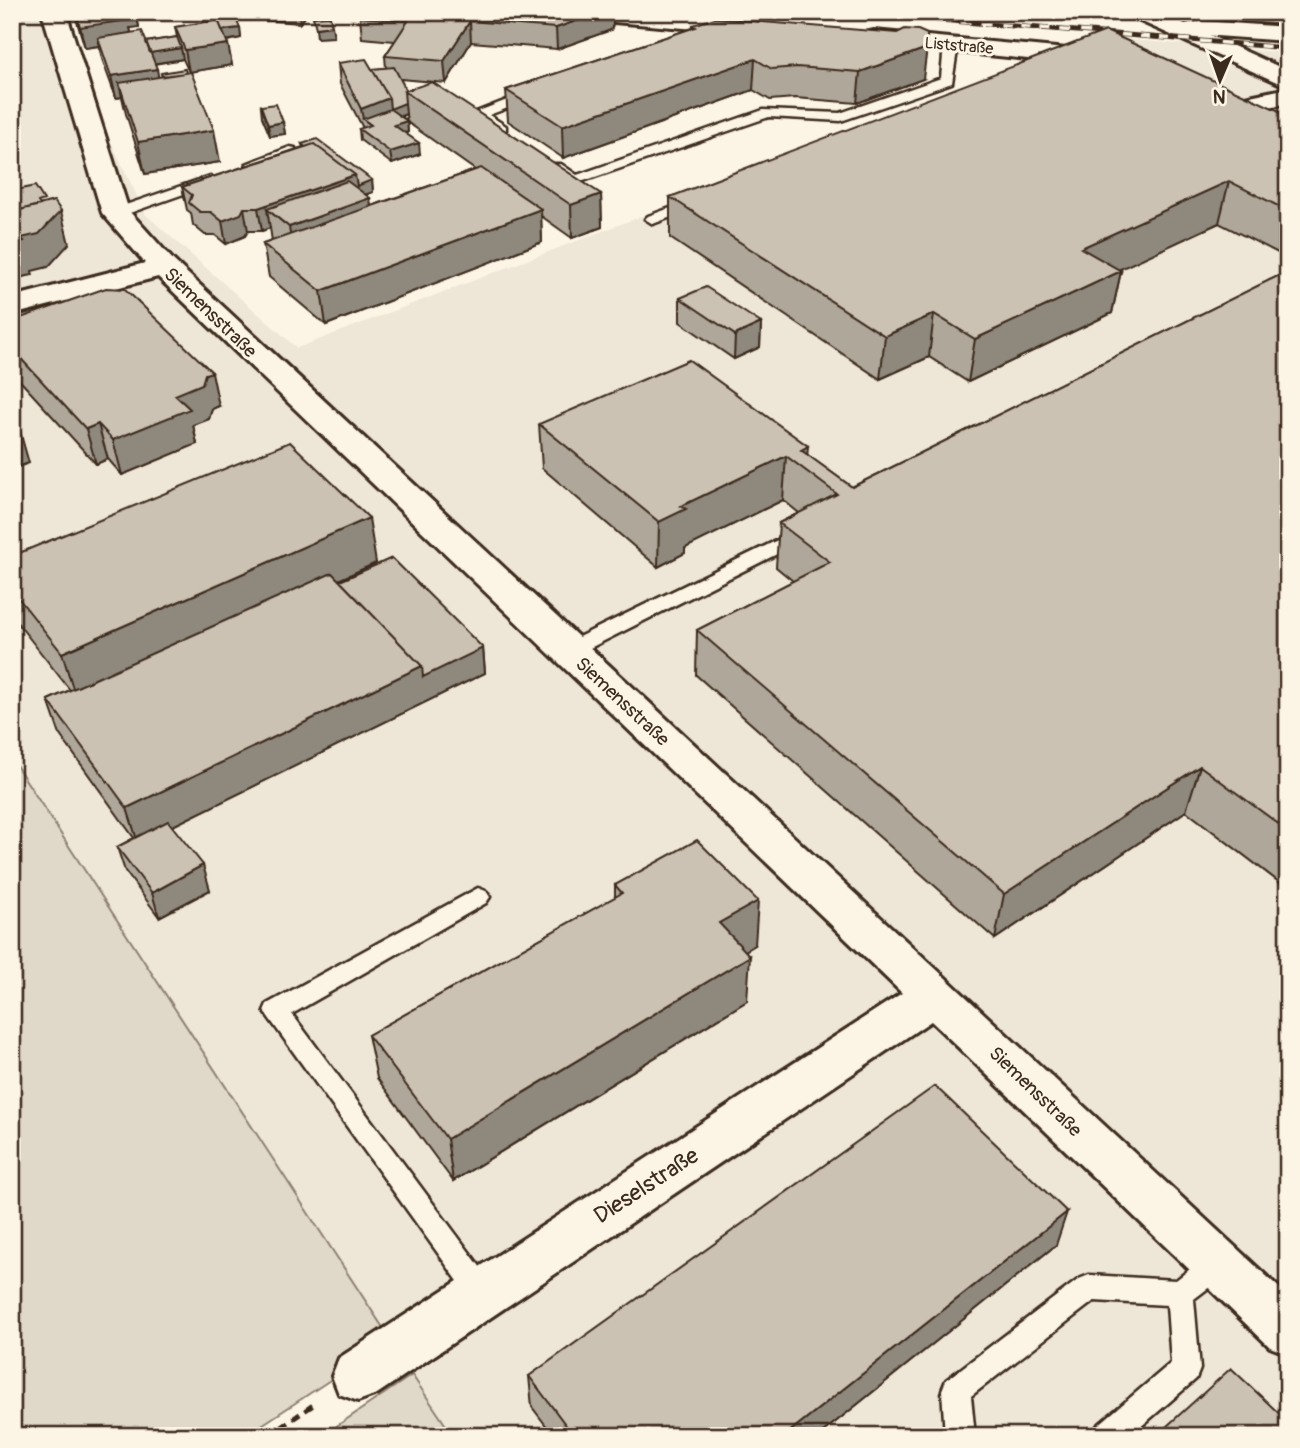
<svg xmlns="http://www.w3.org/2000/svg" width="1300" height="1448" font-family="Pangolin,sans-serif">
	<rect width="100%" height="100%" fill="#fcf5e5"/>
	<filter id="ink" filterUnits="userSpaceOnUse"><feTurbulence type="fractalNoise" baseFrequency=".0143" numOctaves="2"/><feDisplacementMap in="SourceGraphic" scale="14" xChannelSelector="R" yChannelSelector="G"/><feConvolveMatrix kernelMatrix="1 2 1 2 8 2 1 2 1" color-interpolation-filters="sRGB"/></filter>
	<g filter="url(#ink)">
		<path fill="#eee6d6" d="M12 12H55L71 58 146 215 297 348 1107 38 1288 53V1436H453L12 759Z"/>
		<path fill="#e0d8c8" stroke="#8e8173" stroke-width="2" d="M12 759 391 1340 245 1436H12Z
			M412 1375 453 1436H322Z"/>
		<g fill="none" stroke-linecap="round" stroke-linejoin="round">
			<g stroke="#3b2a1e" stroke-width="5">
				<path id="lane" d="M951 40 958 44 952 83 841 121 769 117 575 184 549 167 551 164H561L577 175 763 110 840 113 941 78 944 44Z
					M535 89 540 90V96L489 115 506 126V132H496L471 114Z
					M290 147 295 148V154L253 168 246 164Z
					M210 176 217 180 215 183 121 216H111L108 213 111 210Z
					M695 199 700 200 702 203 700 206 653 224 645 219 648 216Z
					M802 528 811 534 809 538 576 655H562L559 650 562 645Z
					M478 888 486 891 490 897 486 903 292 1014 493 1284 497 1293 493 1302 483 1306 473 1302 264 1011 267 1004Z
					M1218 1251 1228 1255 1232 1264 1228 1273 1194 1299 1200 1369 1196 1379 1130 1436H1092L1097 1426 1171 1363 1167 1305 1094 1301 971 1396 975 1436H945L942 1390 946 1380 1079 1279 1089 1275 1176 1280 1208 1255Z"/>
			</g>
			<g stroke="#3b2a1e" stroke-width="6">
				<path id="street" d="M42 12H66L129 211 174 261 1288 1296V1354L1270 1347 931 1021 377 1394 358 1401 339 1394 332 1376 339 1358 902 993 158 277 12 315V297L145 263 102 213Z
					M568 12H664L754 20 762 22 766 27 762 32 754 34 579 19 571 17Z
					M1202 21 1288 27V41L1202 35 1180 38 1172 36 1168 31 1172 26Z
					M874 31 1099 52 1108 54 1111 59 1108 64 1099 66 866 43 862 38 866 33Z
					M1288 88V103C1255 110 1232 115 1198 106L1194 101 1198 96 1207 93 1245 97Z"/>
			</g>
			<g stroke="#3b2a1e" stroke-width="6">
				<path id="secondary" d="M1128 12H1159L1288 71V87L1131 17Z"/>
			</g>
			<path stroke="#3b2a1e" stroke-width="5" stroke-dasharray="9 6" stroke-linecap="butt" d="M268 1436 316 1403"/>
			<use href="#lane" fill="#fcf5e5" fill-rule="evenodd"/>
			<use href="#street" fill="#fcf5e5" fill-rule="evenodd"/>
			<use href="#secondary" fill="#fcf5e5" fill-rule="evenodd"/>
			<g stroke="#3b2a1e" stroke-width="5">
				<path id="rail" d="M841 12 1288 48"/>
			</g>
			<use href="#rail" stroke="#fcf5e5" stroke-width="3.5" stroke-dasharray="10" stroke-linecap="butt"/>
		</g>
		<path fill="#afa79a" stroke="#3b2a1e" stroke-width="2" d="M74 12H136L139 27 130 28 131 33 146 42 177 37 175 27 205 22 201 12H233L240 28 241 38 227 41 232 65 189 72 183 59 154 64 158 77H162L161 73 220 162 145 174 126 114 122 97 116 98 102 59 99 46 85 48Z
			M262 12H309L300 23 263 20Z
			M363 12H613V24L611 30 557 49 471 42 446 83 400 79 406 90 601 194 602 227 572 238 541 216 542 242 326 325 269 277 263 244 272 241 270 228 262 231H248L245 236 226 244 215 235H205L193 225 191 213 187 210 182 187 303 147 302 144 372 180 373 192 365 195 371 206 475 170 407 122 406 114 401 116 407 121 408 132 405 133 420 154 392 164 360 140 359 129 363 128 340 84 338 63 372 69 386 68 385 56 395 41 362 38 360 17Z
			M1250 12H1288V18L1262 19Z
			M693 25 923 79 857 103 795 98 770 100 753 90 563 158 508 121 506 90 693 28Z
			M261 106 283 122 285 134 270 136 262 117Z
			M1288 115V258L1219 223 1118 269 1121 271 1112 313 968 382 929 357 880 379 670 238V197Z
			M1288 271V889L1186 811 995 939 696 675 697 630 793 581 776 567 779 523 799 513 783 500 685 548V553L658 567 542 468 539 424 807 455 852 487Z
			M680 298 761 323 760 347 734 359 680 322Z
			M12 321 219 406 212 409 209 419 193 425 197 444 122 475 108 459 96 464 12 372Z
			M12 556 376 563 339 580 483 648 485 673 172 826 210 890 159 917 125 871 117 847 134 838 60 735 48 700 70 690 12 616Z
			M615 885 755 945 745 951 747 1001 453 1181 377 1078 368 1035 615 897Z
			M1056 1245 818 1436H554L532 1407 529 1376Z"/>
		<path fill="#8f887d" stroke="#3b2a1e" stroke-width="2" d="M125 12H136L139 27 130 28 133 41 98 38 99 46 85 48 80 27Z
			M299 12H309L300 23Z
			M601 12H613V24L611 30 557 49 556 28Z
			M470 21 471 42 446 83 444 61Z
			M332 26 334 37 317 38 316 28Z
			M240 28 241 38 214 43 212 32Z
			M228 44 232 65 189 72 185 50Z
			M181 48 183 59 151 64 149 53Z
			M927 48 923 79 857 103 860 72Z
			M755 59 753 90 563 158 562 126Z
			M157 69 161 91 119 83 122 97 116 98 111 76Z
			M389 98 405 103 406 114 371 128V125L363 119 361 109Z
			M407 121 408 132 395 136 394 125Z
			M283 122 285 134 270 136 268 125Z
			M214 130 220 162 145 174 138 142Z
			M419 143 420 154 392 164 390 152Z
			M355 175 372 180 373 192 284 223 267 209 270 228 262 231 258 208Z
			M1229 181 1219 223 1073 291 1081 248Z
			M601 194 602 227 572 238 571 205Z
			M370 198 375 240 295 269 289 227Z
			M244 208 248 231 245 236 226 244 222 221Z
			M541 209 542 242 326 325 321 291Z
			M61 211 69 244 48 267 32 271 33 275 12 279V244Z
			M1121 271 1112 313 968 382 975 339Z
			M934 314 929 357 880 379 885 336Z
			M761 323 760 347 734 359 735 335Z
			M212 372 219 406 212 409 209 419 193 425 197 444 122 475 113 440 175 395 205 374Z
			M98 424 108 459 96 464 86 429Z
			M19 428 29 463 12 469V430Z
			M808 446 806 471 801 450Z
			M786 456 783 500 685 548V553L658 567 659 522 681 506Z
			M369 518 376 563 76 698 62 653Z
			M483 648 485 673 138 843 127 808 422 666Z
			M1200 766 1186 811 995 939 1004 894Z
			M203 865 210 890 159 917 152 893Z
			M758 901 755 945 717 968 719 923Z
			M750 956 747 1001 453 1181 447 1139Z
			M1067 1212 1056 1245 818 1436H784Z"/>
		<path fill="#ccc2b3" stroke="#3b2a1e" stroke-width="2" d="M76 12H126L129 20 80 27Z
			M204 12H233L240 28 222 30 218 20 208 22Z
			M363 12H601L556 28 470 21 444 61 385 56 408 21 360 17Z
			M330 16 332 26 316 28 313 17Z
			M715 18 897 33 905 29 918 30 927 34V48L860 72 797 67 772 69 755 59 562 126 506 90 696 27 693 25Z
			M218 20 228 44 185 50 175 27Z
			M142 31 157 69 111 76 98 38Z
			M1106 31 1288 115V211L1229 181 1081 248 1121 271 975 339 934 314 885 336 670 197Z
			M177 37 181 48 150 53 146 42Z
			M366 59 389 98 361 109 338 63Z
			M394 67 406 90 404 91 405 103 390 109 389 98 372 69Z
			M185 69 186 73 162 76 161 73Z
			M191 72 214 130 138 142 119 83Z
			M432 82 601 194 571 205 404 91Z
			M276 104 283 122 268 125 261 106Z
			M390 109 407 121 394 125 419 143 390 152 359 129 371 125 363 119Z
			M317 139 372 180 357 186 355 175 314 144 305 147 302 144Z
			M314 144 355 175 258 208H244L241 214 222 221 211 212H200L189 203 192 195 182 187Z
			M481 168 541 209 321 291 263 244Z
			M347 181 370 198 289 227 267 209Z
			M35 186 44 200 38 202 40 205 12 212V191Z
			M54 201 61 211 39 234 21 238 24 241 12 244V212Z
			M1288 271V831L1200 766 1004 894 697 630 830 562 779 523 837 494 786 456 681 506 686 509 659 522 539 424 689 360 808 446 801 450 852 487Z
			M706 287 761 323 735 335 680 298Z
			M106 288 125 289 212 372 205 374 202 384 175 395 190 409 113 440 98 424 86 429 12 349V321Z
			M12 418 19 428 12 430Z
			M290 442 369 518 62 653 12 590V556Z
			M392 558 483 648 423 677 422 666 340 581Z
			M332 573 422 666 127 808 48 700Z
			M168 821 203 865 152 893 117 847Z
			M697 840 758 901 719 923 750 956 447 1139 368 1035 622 893 615 885Z
			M935 1086 1067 1212 784 1436H574L529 1376Z
			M1231 1368 1288 1422V1436H1156Z"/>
	</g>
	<g text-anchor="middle" stroke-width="6" stroke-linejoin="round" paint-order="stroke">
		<g font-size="16" fill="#3b2a1e" stroke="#fcf5e5">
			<text transform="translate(959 45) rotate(5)" y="6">Liststraße</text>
		</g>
		<g font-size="19" fill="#3b2a1e" stroke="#fcf5e5">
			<text transform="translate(211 312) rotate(44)" y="7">Siemensstraße</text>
			<text transform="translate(623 701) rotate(43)" y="7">Siemensstraße</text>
			<text transform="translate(1036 1091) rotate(44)" y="7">Siemensstraße</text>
		</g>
		<g font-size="23" fill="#3b2a1e" stroke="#fcf5e5">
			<text transform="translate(646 1185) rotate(-33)" y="8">Dieselstraße</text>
		</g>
	</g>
	<rect width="1300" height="1448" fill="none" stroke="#fcf5e5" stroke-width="42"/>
	<rect x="21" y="21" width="1258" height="1406" fill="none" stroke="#3b2a1e" stroke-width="2.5" filter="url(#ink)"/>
	<g transform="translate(1220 80) rotate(182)" stroke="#fcf5e5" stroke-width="5" paint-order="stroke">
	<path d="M0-5L12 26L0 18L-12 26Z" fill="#3b2a1e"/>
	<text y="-10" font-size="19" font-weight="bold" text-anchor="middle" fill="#3b2a1e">N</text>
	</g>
</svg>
